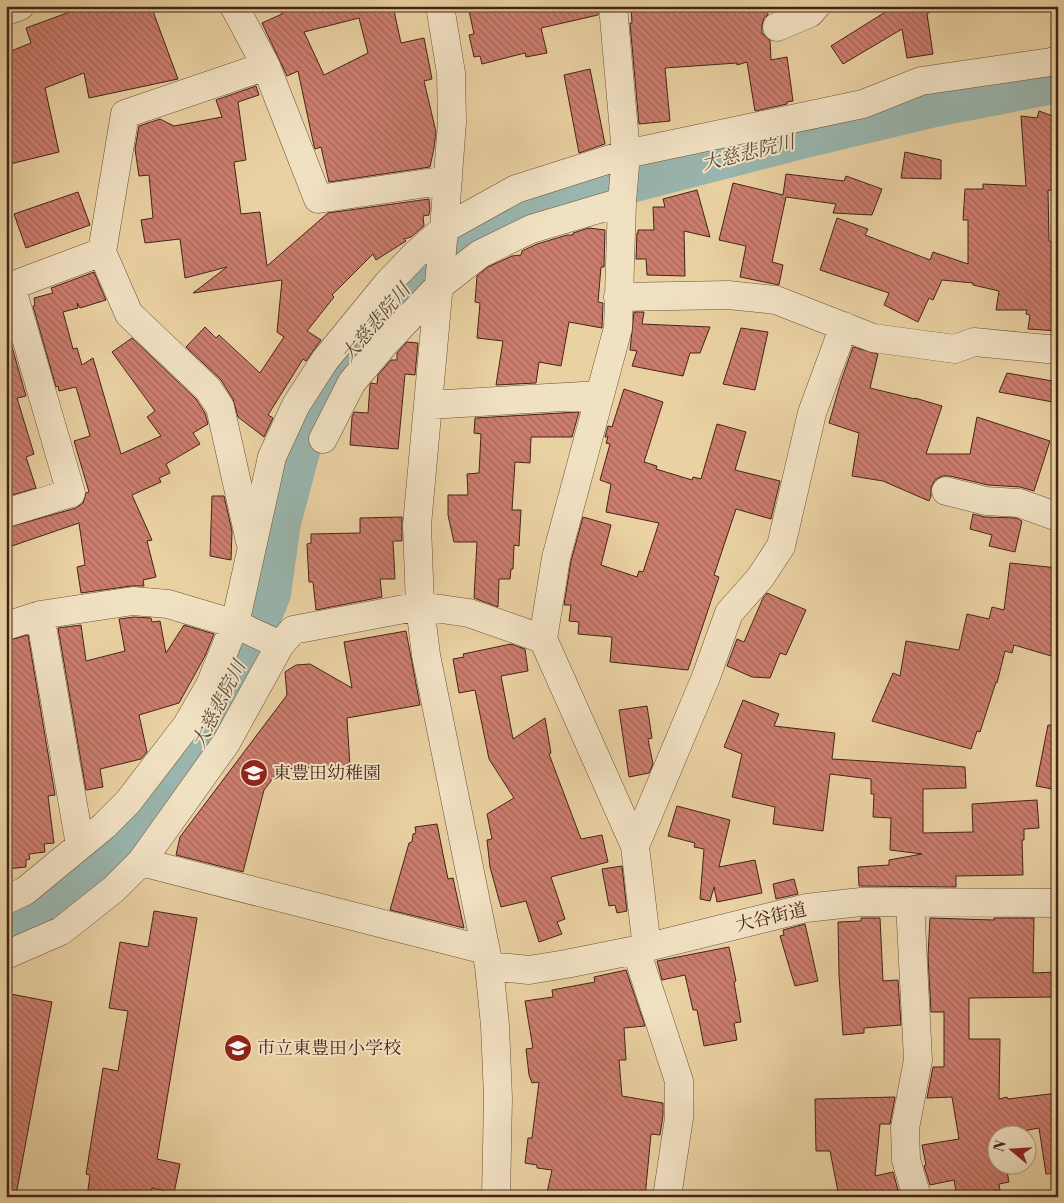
<svg xmlns="http://www.w3.org/2000/svg" width="1064" height="1203" font-family="'Libre Bodoni','Noto Serif JP',serif">
	<defs>
		<pattern id="building-back-hatch" width="6" height="6" patternUnits="userSpaceOnUse" patternTransform="scale(1.25)"><rect width="6" height="6" fill="#cc7d6e"/><path d="M-1 5l2 2M0 0l6 6M5-1l2 2" fill="none" stroke="#a76659"/></pattern>
	</defs>
	<rect width="100%" height="100%" fill="#ead1a2"/>
	<filter id="stains"><feTurbulence type="fractalNoise" baseFrequency=".004" numOctaves="4"/><feColorMatrix values="0 0 0 0 .2 0 0 0 0 .09 0 0 0 0 .02 0 0 0 .5 -.17"/></filter>
	<radialGradient id="worn" r=".72"><stop offset=".6" stop-color="#630" stop-opacity="0"/><stop offset="1" stop-color="#630" stop-opacity=".3"/></radialGradient>
	<g fill="none" stroke-linecap="round" stroke-linejoin="round">
		<path stroke="#99b5ad" stroke-width="44" d="M6 930 11 928 111 864 152 821 182 774 238 671 269 593 279 522 302 436 339 365 393 296 435 257 489 229 539 208 592 191 801 137 930 106 1058 81"/>
	</g>
	<path fill="url(#building-back-hatch)" stroke="#432418" fill-rule="evenodd" d="M86 6H151L178 79 89 98 84 73 45 88 59 152 6 165V53L31 43 26 28Z
		M279 6H393L401 43 424 38 432 79 424 81 436 132 434 148 430 167 329 182 321 147 315 149 314 146 298 71 287 76 262 23 282 14ZM359 18 368 53 324 75 304 32Z
		M468 6H598V15L541 28 547 53 526 57 525 53 482 64 480 56 474 57 469 35 474 34Z
		M631 6H767L768 15 764 18 762 25V33L770 40 771 60 787 57 793 101 787 102V104L755 111 747 62 737 65V63L665 68 670 121 639 124 630 23H632Z
		M895 6H940L927 14 933 54 907 58 902 29 843 64 831 46Z
		M590 69 605 144 579 153 564 75Z
		M256 86 259 95 238 102 246 160 234 162 241 214 260 212 267 266 328 213 429 199 430 209 429 215 423 216 424 226 411 237 404 239 406 241 376 260 373 254 332 295 334 297 307 331 321 340 306 361 303 359 268 415 273 418 264 437 238 417 233 399 221 380 186 347 205 327 216 338 219 335 260 373 284 337 277 332 282 280 193 293 227 267 185 278 180 239 145 243 141 220 153 218 149 175 139 176 135 149 139 126 160 119 174 126 222 117 216 100Z
		M1039 111 1058 118V191L1048 190 1049 241 1058 244V331L1028 329 1030 315 1026 314 1027 310H996L999 291 973 285V283L942 280 933 300 929 298 918 322 884 305 889 293 820 270 837 218 868 229 865 235 930 260 933 252 968 264V220H963L965 189H983V184L1026 186 1021 116 1037 118Z
		M905 152 941 160V179L901 178Z
		M786 174 844 181 846 176 882 189 872 215 833 213 836 204 786 197 772 262 783 265 779 285 740 277 746 246 719 240 733 183 783 195Z
		M697 190 710 237 684 231 685 276 647 275 646 259H636L637 233H638V230H654L653 207H665L663 199Z
		M78 192 90 225 26 248 14 214Z
		M589 228 605 230 604 267H601L598 302 603 303 602 328 569 322 561 366 539 362 536 383 496 385 503 341 477 338 480 303 475 302 477 276 488 267 512 256 521 255 522 251 537 244 567 235H573V233Z
		M94 272 106 300 80 308 77 303 78 308 63 312 73 349 77 348 82 365 93 358 121 454 161 436 147 417 155 411 112 352 132 338 196 399 205 413 208 424 193 433 200 444 166 464 170 473 159 478 161 482 132 495 152 540 147 541 156 577 143 580 144 586H131L81 593 77 567 85 565 79 523 6 548V528L76 508 83 503 86 493 89 492 74 441 90 436 76 387 59 391 58 386 56 387 33 306 35 305 34 298 53 293 51 288Z
		M634 312H644L642 324 710 327 700 353H690L683 376 632 366 637 351 630 350Z
		M6 326 26 396 17 398 34 454 26 457 36 488 6 497Z
		M741 328 768 332 755 390 723 384Z
		M407 342 418 343 415 375 405 374 398 449 350 445 352 417 354 412 368 413 370 385 371 383 377 384 378 375 391 360H397V353Z
		M853 347 878 354 870 388 915 399V398L942 406 926 454H970L977 417 1050 441 1034 491 1020 487 988 485 950 476H942L935 480 931 487V496L929 501 883 481 852 476 859 433 829 423 841 381Z
		M1007 373 1058 382V403L999 392Z
		M624 389 663 402 644 462 657 466 656 469 692 480 693 477 701 479 717 424 746 432 735 470 780 481 771 519 736 509 714 575 719 577 688 670 610 662 612 637 578 634 579 622 569 621 571 605H564L571 561 583 517 611 525 601 565 637 577 639 571 643 572 659 523 606 512 611 484 600 480 610 444 606 443 608 437H605L608 426 612 427Z
		M579 412 572 437H531L530 463 515 462 512 510H521L519 546 514 545 513 569H511L510 579H499L498 607 474 598 477 542H454L448 515V495H468L467 474 479 473 481 434 474 433 475 418Z
		M212 496H224L232 531 231 560 210 556Z
		M973 514 985 517 1016 518 1022 521 1015 552 989 546 992 535 970 529Z
		M402 517V541H393L395 579H380L382 597 316 610 313 582H309L307 544 311 543V534L360 533V518Z
		M1010 563 1058 568V658L1014 645 1012 653 1005 651 997 683 996 682 980 732 977 731 971 749 872 721 893 673 900 676 906 641 959 650 967 614 989 619 992 607 1004 610Z
		M767 593 806 610 786 655 780 653 770 678 752 677 727 666 737 639 744 642 763 598Z
		M134 617 151 618 152 622 160 621 166 653 184 625 214 634 205 656 179 703 139 715 147 752 141 759 100 769 103 787 86 790 58 628 81 625 86 661 125 651 119 619Z
		M406 631 420 705 347 718 350 766 280 769 264 790 243 872 176 855 180 837 287 695 285 672 296 665 310 664 352 688 344 642Z
		M28 635 55 795 48 796 54 843 44 844 45 852 29 854 30 859 26 860V867L6 869V641Z
		M511 644 525 649 528 671 501 676 513 739 545 718 551 753 549 754 581 839 602 835 608 862 551 877 565 919 557 922 562 934 539 942 526 901 501 907 490 867 487 840 492 839 487 814 514 798 489 759 475 690 459 693 453 659 464 657 463 654Z
		M743 700 779 714 774 726 835 733 832 759 965 767 966 788 923 789V833L973 832 972 804 1037 800 1039 828 1024 829V840H1022L1023 875 956 876V887L859 886 858 867 889 865V860L922 854 890 850 891 818 873 817 874 794H871V779L830 774 823 831 773 824 775 807 732 797 742 754 724 747Z
		M647 706 652 738 648 739 653 764 649 773 629 777 619 710Z
		M1048 725 1058 726V790L1036 786Z
		M677 806 730 820 719 867 755 860 762 893 717 902 714 887 710 901 700 899 704 849 694 847 695 843 668 836Z
		M437 824 448 879 453 878 464 928 390 910 409 843 412 842 413 834 416 833 415 827Z
		M622 866 627 911 617 913 615 905 609 906 602 869Z
		M794 879 798 894 776 899 773 884Z
		M154 911 197 918 157 1159 180 1164 174 1193 152 1188 150 1197 126 1192 125 1197H87L90 1175 86 1174 103 1068 118 1071 128 1011 109 1008 120 942 148 947Z
		M861 918H880L883 981 898 980 901 1025 864 1028V1033L843 1035 839 975 838 922 861 921Z
		M930 918 994 920V918H1034L1033 973 1056 972V997L969 998V1039H1000L999 1099 1007 1097 1008 1099 1058 1093V1173L1046 1174 1039 1128 996 1136V1166H1006L1009 1182 999 1184 1000 1190 957 1197 954 1180 930 1185 924 1166 926 1165 922 1145 959 1139 952 1097 927 1098 933 1067H944V1012H931L928 956Z
		M805 924 818 981 795 986 780 936 784 935 783 930Z
		M729 947 736 981 734 982 741 1022 734 1023 737 1040 704 1046 697 1010H693L685 975 662 980 657 961Z
		M626 970 645 1026 624 1028 626 1060H619L622 1096 663 1103V1116L660 1135 651 1134 645 1197H546L552 1170 537 1168V1165L525 1163 528 1138H532L539 1082 532 1083 529 1075 526 1049 533 1048 525 1001 553 997 552 990 595 982 594 977Z
		M6 993 52 1002 16 1195H6Z
		M895 1097 890 1124H880L875 1176 893 1172 900 1197H839L830 1151H816L815 1099Z"/>
	<g fill="none" stroke-linecap="round" stroke-linejoin="round">
		<g stroke="#6d4f3a" stroke-width="29">
			<path id="minor" d="M234 6 266 66 125 114 102 252 129 314 208 389 220 407 250 541
				M440 6 451 73 452 122 444 229 417 525 420 606 426 655 489 966 495 1025 498 1098 496 1197
				M613 6 626 154 622 202
				M6 11 20 6
				M777 27 810 13 816 6
				M266 66 318 199 448 180
				M6 288 102 252
				M618 297 728 295 776 300 873 338 955 349 974 342 1058 350
				M428 405 600 395
				M323 439 352 382 386 342 438 287 480 254 531 229 622 202 618 328 556 558 543 639 635 846 647 948
				M946 491 986 501 1019 503 1058 517
				M6 513 71 493 11 286
				M40 615 80 845
				M6 626 40 615 133 601 168 604 235 624 280 645
				M635 846 706 677 729 613 760 578 781 546 812 413 844 326
				M141 862 485 950
				M6 900 25 891 104 826 128 802 187 725 210 685 235 624 272 457 296 405 325 360 388 283 415 255 444 229 516 189 626 154 863 104 921 81 1051 62 1058 60
				M910 902 918 1060 905 1128 906 1160 917 1197
				M636 950 679 1081V1118L667 1197
				M6 955 61 931 114 889 141 862 226 743 280 645 293 630 420 606 469 613 543 639
				M489 966 529 970 566 964 636 950 806 908 861 902 1058 903"/>
		</g>
		<use href="#minor" stroke="#f1e1c3" stroke-width="28"/>
	</g>
	<defs>
		<g id="school-disc" transform="scale(1.4375)"><circle r="9.5" fill="#8f2418" stroke="#f1e1c3"/><path d="M0-5L7-2L0 1L-7-2ZM-4 1L0 2.5L4 1V4Q0 6-4 4Z" fill="#fff"/></g>
	</defs>
	<g fill-rule="evenodd">
		<use href="#school-disc" x="254" y="773"/>
		<use href="#school-disc" x="238" y="1048"/>
	</g>
	<g text-anchor="middle" stroke-width="4" stroke-linejoin="round" paint-order="stroke">
		<g font-size="18" fill="#432418" stroke="#f1e1c3" text-anchor="start">
			<text x="273" y="779">東豊田幼稚園</text>
			<text x="257" y="1054">市立東豊田小学校</text>
		</g>
		<g font-size="18" fill="#432418" stroke="#f1e1c3">
			<text transform="translate(771 917) rotate(-13)" y="6">大谷街道</text>
		</g>
		<g font-size="19" font-style="italic" fill="#58483d" stroke="#f1e1c3">
			<text transform="translate(748 152) rotate(-14)" y="7">大慈悲院川</text>
			<text transform="translate(375 322) rotate(-50)" y="7">大慈悲院川</text>
			<text transform="translate(218 704) rotate(-63)" y="7">大慈悲院川</text>
		</g>
	</g>
	<rect width="1064" height="1203" fill="none" stroke="#ead1a2" stroke-width="25"/>
	<rect x="8" y="8" width="1049" height="1188" fill="none" stroke="#432418" stroke-width="2.5"/>
	<rect x="12" y="12" width="1039" height="1178" fill="none" stroke="#432418"/>
	<g transform="translate(1012 1150) rotate(288)"><circle r="24" fill="#f1e1c3" stroke="#ab957f"/>
	<path d="M0-4L9 19L0 12L-9 19Z" fill="#8f2418"/>
	<text y="-8" font-size="14" font-weight="bold" text-anchor="middle" fill="#432418">N</text>
	</g>
	<rect width="100%" height="100%" filter="url(#stains)"/>
	<rect width="100%" height="100%" fill="url(#worn)"/>
</svg>
